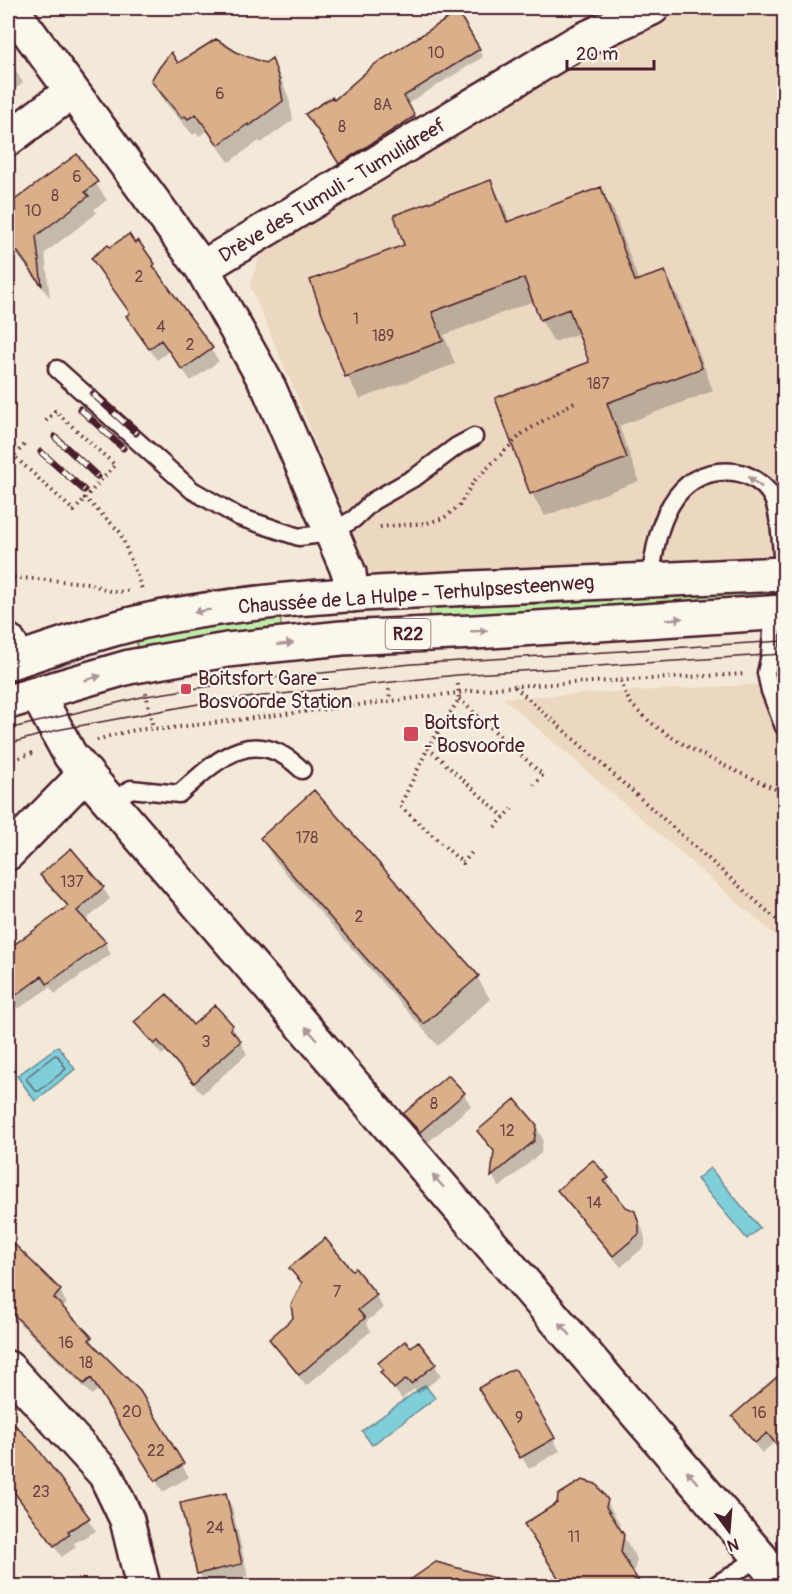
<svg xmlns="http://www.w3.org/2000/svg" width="792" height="1594" font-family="Pangolin,sans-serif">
	<rect width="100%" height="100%" fill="#f4e9d8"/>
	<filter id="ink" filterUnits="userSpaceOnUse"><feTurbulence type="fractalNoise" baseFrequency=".0167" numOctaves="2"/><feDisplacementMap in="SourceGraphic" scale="12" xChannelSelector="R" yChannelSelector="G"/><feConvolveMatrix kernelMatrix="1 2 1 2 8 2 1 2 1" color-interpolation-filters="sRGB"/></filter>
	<g filter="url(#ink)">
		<path fill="#ecd8c1" d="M665 8H784V561L372 587 298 399 250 286 263 243Z
			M784 683V943L503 698Z"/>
		<path fill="#c1edaa" stroke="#86866a" stroke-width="1.5" d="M784 589V599L430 620V604H542Z
			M280 615 282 632 138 651 136 637Z"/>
		<path fill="#7fcfda" stroke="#6a8994" stroke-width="1.5" d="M58 1046 75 1069 35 1101 17 1076Z
			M710 1168 760 1228 747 1239 697 1179Z
			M425 1385 435 1398 372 1445 362 1431Z"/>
		<path fill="#0003" d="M80 8H94L86 14Z
			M458 14 483 57 407 104 418 124 345 171 307 115 333 102Z
			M238 54 265 65 271 60 281 78 289 99 293 120 261 143 259 141 229 162 207 131 199 136 196 133 193 135 163 100 153 81 178 66Z
			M8 57 23 83 8 95Z
			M77 156 107 200 94 209 97 213 45 253 50 298 8 243V206Z
			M490 181 503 204 510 222 601 189 614 212 639 282 665 273 678 296 713 391 619 426 639 481 545 516 532 494 496 399 591 363 580 333 554 342 541 320 534 301 444 335 455 364 360 399 347 376 312 281 406 246Z
			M93 258 154 265 161 277 159 278 219 361 191 381 169 351 157 360 135 329 131 314Z
			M262 838 477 977 490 999 438 1046 275 861Z
			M71 850 103 888 110 899 85 921 105 943 111 954 55 994 50 987 18 1009 12 1000 8 1003V950L68 907 49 886 42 875Z
			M215 1007 232 1026 247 1054 202 1094 166 1052 162 1055 143 1034 136 1022 192 1027Z
			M464 1094 471 1106 427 1143 412 1126 405 1114Z
			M536 1126 543 1139 541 1153 499 1188 493 1177 496 1154 479 1131Z
			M607 1179 614 1191 612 1193 625 1208 634 1212 641 1225 645 1238V1246L621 1267 566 1202 559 1190Z
			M8 1240 60 1291 67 1304 62 1308 91 1338 98 1350 138 1392 189 1477 163 1492 99 1389 92 1395 8 1312Z
			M291 1268 351 1272 376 1296 383 1308 366 1322 371 1331 306 1386 278 1351 271 1339 295 1319 302 1285Z
			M410 1349 431 1358 441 1376 418 1394 414 1389 402 1399 382 1373Z
			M515 1372 560 1451 529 1469 480 1389Z
			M771 1385H784V1455L774 1443 762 1453 740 1427 734 1416Z
			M8 1420 34 1446 96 1531 74 1543 76 1547 62 1557 21 1502 14 1490 16 1488 8 1480Z
			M784 1488V1498L781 1492Z
			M225 1494 232 1507 248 1576 206 1586 199 1573Z
			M606 1500 620 1524 619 1529 637 1559 633 1575 564 1586Z"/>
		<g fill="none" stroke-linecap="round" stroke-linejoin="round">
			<path stroke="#5f6571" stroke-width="1.5" d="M55 1055 58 1056 66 1069 39 1091H36L27 1080V1077Z"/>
		</g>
		<path fill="#d9b08a" stroke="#4a1f2b" stroke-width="1.5" d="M458 12 480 49 404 96 415 116 339 164 318 131 305 114 332 97 334 100 375 64Z
			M216 39 238 53 265 63 272 58 279 79 283 101 249 126 248 124 218 145 196 114 188 119 185 116 182 118 151 81 156 72 171 52 178 63Z
			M77 154 98 182 85 192 89 196 36 236 42 286 17 251 15 252 8 242V205Z
			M491 180 507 222 601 187 635 281 665 271 702 368 607 403 627 458 530 494 495 398 589 362 569 309 540 320 524 278 432 312 443 341 345 377 310 280 404 245 394 215Z
			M129 234 135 243 138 240 155 264 153 266 213 348 182 370 161 340 149 349 126 316 130 313 91 258 108 245 110 247Z
			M314 790 479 976 424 1024 260 838Z
			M71 848 104 887 77 911 106 942 47 984 42 976 8 1001V949L68 906 40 875Z
			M167 994 193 1025 215 1005 233 1025 230 1029 241 1041 194 1083 158 1041 154 1044 134 1022Z
			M448 1075 465 1093 420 1132 403 1114Z
			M515 1099 537 1125 534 1141 491 1177 494 1151 477 1131Z
			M593 1160 609 1178 604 1181 626 1207 635 1211 639 1224V1234L613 1256 557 1190Z
			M8 1238 61 1290 54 1298 92 1337 89 1340 140 1391 184 1464 155 1481 91 1378 84 1384 8 1309Z
			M325 1238 352 1270 355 1268 377 1295 358 1310 365 1318 299 1375 269 1339 293 1318 291 1305 302 1283 289 1268Z
			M405 1341 411 1347 418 1341 436 1364 411 1384 406 1379 394 1389 380 1372 383 1370 378 1363Z
			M513 1369 516 1370 555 1438 520 1458 478 1388Z
			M784 1371V1454L767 1433 755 1443 732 1416Z
			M8 1418 35 1445 90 1518 68 1531 70 1534 54 1546 8 1484Z
			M582 1480 596 1484 608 1500 606 1507 624 1535 621 1552 642 1587H564L524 1524 557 1503 558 1495Z
			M226 1493 242 1564 197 1574 180 1503Z
			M436 1562 498 1579 497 1587H400Z"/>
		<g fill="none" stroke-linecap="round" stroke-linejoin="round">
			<g stroke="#4a1f2b" stroke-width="21">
				<path id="lane" d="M57 369 192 490 239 517 299 537 330 533 354 519 373 501 417 476 457 446 474 437
					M651 580C655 529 672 466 735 472 749 474 765 484 772 497 781 515 782 554 783 574
					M774 612 770 655 766 673 770 691 784 727
					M112 802 131 789 179 794C218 759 253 723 302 770
					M714 1586 760 1557"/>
			</g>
			<g stroke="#4a1f2b" stroke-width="38">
				<path id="street" d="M11 8 202 268 269 388 349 573 351 595
					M8 139 72 91
					M202 268 578 42 652 8
					M8 641 19 659
					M37 694 70 755 760 1557 783 1586
					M8 853 86 773
					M8 1368 105 1474 127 1520 143 1586"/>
			</g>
			<g stroke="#4a1f2b" stroke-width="38">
				<path id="primary" d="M8 663C59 646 111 627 164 617 265 598 369 593 472 588 576 583 680 579 784 574
					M8 702 129 667 227 650 342 638 475 632 784 612"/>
			</g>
			<path stroke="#4a1f2b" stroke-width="4" stroke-dasharray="1.5 4.5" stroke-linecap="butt" d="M46 421 55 411 115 465 85 498 120 532 142 589
				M24 445 14 456 74 511 85 498
				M8 462 9 460
				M380 527 427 523 444 518 459 506 474 481 523 433 576 401
				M8 577 88 583 112 592 128 591
				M621 681C624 689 627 699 633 706 668 744 737 771 784 793
				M458 684 459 699 428 748 400 806 463 863 473 851
				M515 687 784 926
				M389 689 390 701
				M146 693 153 728
				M459 699 543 775 534 785
				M97 740C118 733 142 727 163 729L514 686 745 674
				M428 748 504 817
				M8 761 33 753
				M495 827 512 809"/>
			<use href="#lane" stroke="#fbf7ec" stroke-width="16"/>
			<use href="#street" stroke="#fbf7ec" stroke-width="33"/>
			<use href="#primary" stroke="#fbf7ec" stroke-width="33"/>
			<path stroke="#4a1f2b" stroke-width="1.5" d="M8 729 146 696 251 680 412 664 784 641
				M8 744 57 730 209 702 457 675 784 654"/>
			<g stroke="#4a1f2b" stroke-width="7">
				<path id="rail" d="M93 394 136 433
					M80 409 123 448
					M55 437 97 476
					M41 452 84 490"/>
			</g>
			<use href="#rail" stroke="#fbf7ec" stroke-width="4.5" stroke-dasharray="14" stroke-linecap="butt"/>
		</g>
		<defs><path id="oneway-solid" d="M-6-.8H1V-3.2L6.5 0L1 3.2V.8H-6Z" transform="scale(1.5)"/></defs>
		<g fill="#ab9695">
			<use href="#oneway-solid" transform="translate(755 482) rotate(-142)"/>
			<use href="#oneway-solid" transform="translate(202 611) rotate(171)"/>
			<use href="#oneway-solid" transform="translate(674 619) rotate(-4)"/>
			<use href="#oneway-solid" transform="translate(479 631) rotate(-3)"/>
			<use href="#oneway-solid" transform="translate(285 644) rotate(-6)"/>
			<use href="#oneway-solid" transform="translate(93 678) rotate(-16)"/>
			<use href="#oneway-solid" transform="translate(311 1033) rotate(-131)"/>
			<use href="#oneway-solid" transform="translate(438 1181) rotate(-131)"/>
			<use href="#oneway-solid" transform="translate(565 1329) rotate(-131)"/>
			<use href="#oneway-solid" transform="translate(692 1477) rotate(-131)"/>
		</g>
	</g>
	<g fill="#d1495b" stroke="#fbf7ec" stroke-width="2">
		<rect x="180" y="683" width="12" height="12" rx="3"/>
		<rect x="403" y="726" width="16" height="16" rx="3"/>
	</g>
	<g text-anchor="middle" stroke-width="4.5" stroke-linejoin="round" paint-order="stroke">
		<g font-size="16" fill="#6e4343">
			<text x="436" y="58">10</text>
			<text x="220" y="99">6</text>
			<text x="383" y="110">8A</text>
			<text x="342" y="132">8</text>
			<text x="77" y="182">6</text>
			<text x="55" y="201">8</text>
			<text x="33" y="216">10</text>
			<text x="139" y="282">2</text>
			<text x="356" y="324">1</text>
			<text x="161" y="332">4</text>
			<text x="383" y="341">189</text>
			<text x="190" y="350">2</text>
			<text x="598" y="389">187</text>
			<text x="307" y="843">178</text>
			<text x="72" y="887">137</text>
			<text x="359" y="922">2</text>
			<text x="206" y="1047">3</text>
			<text x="434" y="1109">8</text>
			<text x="507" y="1136">12</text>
			<text x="594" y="1208">14</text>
			<text x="337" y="1297">7</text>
			<text x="66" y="1348">16</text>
			<text x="86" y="1368">18</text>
			<text x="132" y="1417">20</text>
			<text x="759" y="1418">16</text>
			<text x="519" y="1423">9</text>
			<text x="156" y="1456">22</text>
			<text x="41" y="1497">23</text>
			<text x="215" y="1533">24</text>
			<text x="574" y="1542">11</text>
		</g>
		<rect fill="#fbf7ec" stroke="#7f6065" stroke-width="1.5" x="385.5" y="619" width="45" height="30" rx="4.5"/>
		<g font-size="18" font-weight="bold" fill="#4a1f2b">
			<text x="408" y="640">R22</text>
		</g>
		<g font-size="20" fill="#4a1f2b" stroke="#fbf7ec">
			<text transform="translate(332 190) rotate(-31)" y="7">Drève des Tumuli - Tumulidreef</text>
			<text transform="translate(416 594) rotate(-4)" y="7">Chaussée de La Hulpe - Terhulpsesteenweg</text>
		</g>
		<g font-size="20" fill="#4a1f2b" stroke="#fbf7ec" text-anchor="start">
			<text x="198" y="685">Boitsfort Gare -<tspan x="198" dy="23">Bosvoorde Station</tspan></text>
			<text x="424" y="729">Boitsfort<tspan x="424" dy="23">- Bosvoorde</tspan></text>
		</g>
	</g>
	<rect width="792" height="1594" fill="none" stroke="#fbf7ec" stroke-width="30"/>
	<rect x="15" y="15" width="762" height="1564" fill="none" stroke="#4a1f2b" stroke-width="2" filter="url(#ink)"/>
	<g transform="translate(729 1531) rotate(164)" stroke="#fbf7ec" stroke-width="4.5" paint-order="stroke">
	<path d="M0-4.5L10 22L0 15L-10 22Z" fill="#4a1f2b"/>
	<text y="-9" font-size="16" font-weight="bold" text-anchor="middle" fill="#4a1f2b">N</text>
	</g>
	<path d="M567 60v9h87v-9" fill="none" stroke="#4a1f2b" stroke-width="3"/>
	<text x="576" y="60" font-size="18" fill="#4a1f2b" stroke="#fbf7ec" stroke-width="4.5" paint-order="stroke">20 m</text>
</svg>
